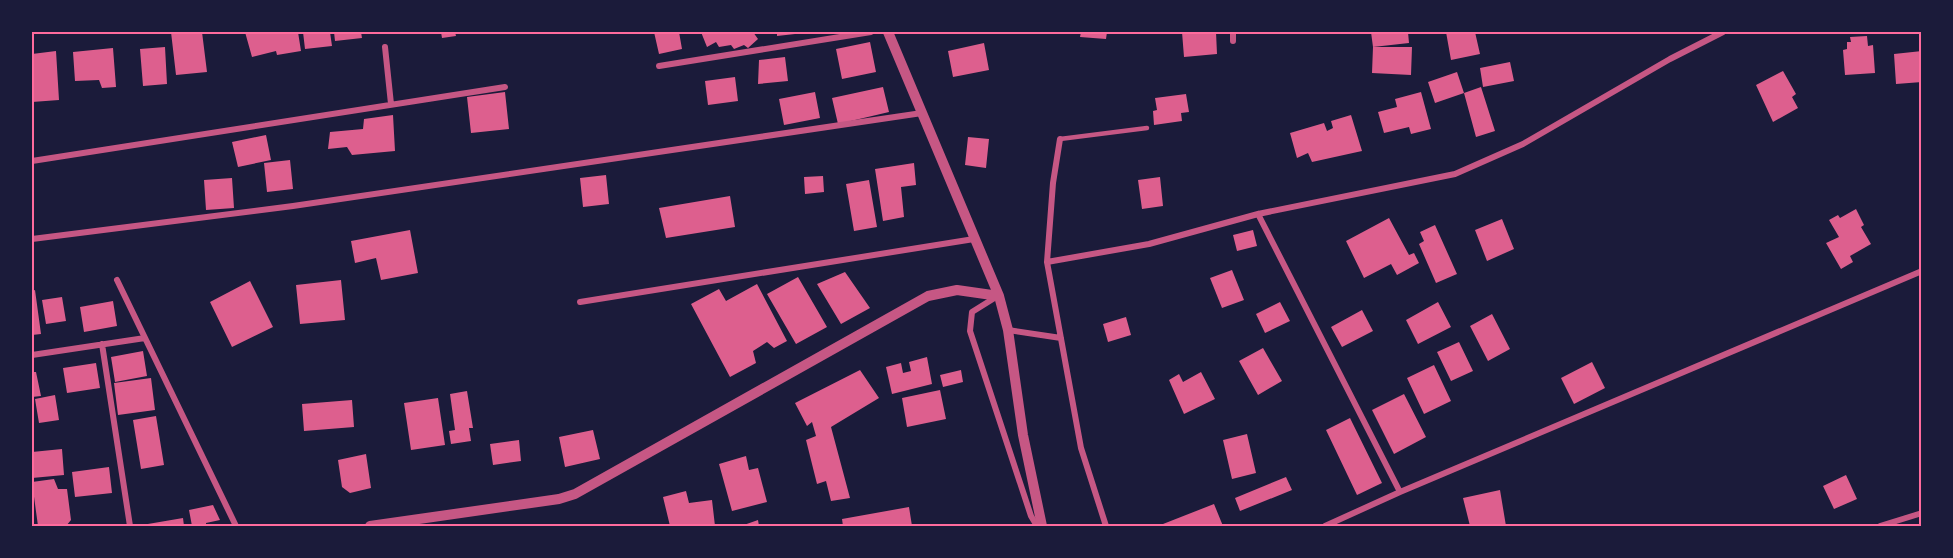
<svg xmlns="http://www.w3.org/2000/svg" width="1953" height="558" font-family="'Source Sans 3',sans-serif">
	<rect width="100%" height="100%" fill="#1b1b3a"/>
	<path fill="#dd5f8e" d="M171 32H202L207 72 176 75Z
		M245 32H298L301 51 277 55 276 51 252 57Z
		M303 32H330L332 46 305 49Z
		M334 32H361L362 38 335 41Z
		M441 32H455L456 36 442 38Z
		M654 32H679L682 49 659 54Z
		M701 32H753L758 39 748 48 744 45 734 49 731 45 719 47 716 42 707 47Z
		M777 32H804V33L777 36Z
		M1081 32H1107L1106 39 1080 37Z
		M1182 32H1216L1217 54 1184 57Z
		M1244 32H1271V34H1244Z
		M1371 32H1408L1409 43 1373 47Z
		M1446 32H1475L1480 54 1451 60Z
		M1867 36 1868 46 1873 45 1875 73 1845 75 1843 50 1847 49V42H1851L1850 37Z
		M870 42 876 72 842 79 836 49Z
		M984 43 989 70 953 77 948 51Z
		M165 47 167 84 143 86 140 49Z
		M1373 47H1412L1411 75 1372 73Z
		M113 48 116 87 102 88 99 80 75 81 73 52Z
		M56 51 59 100 32 102V54Z
		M1922 51V82L1896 84 1894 54Z
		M785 57 788 81 758 84 759 60Z
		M1510 62 1514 81 1483 87 1480 68Z
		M1783 71 1796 94 1792 97 1798 108 1773 122 1756 85Z
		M1457 72 1464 93 1435 103 1428 82Z
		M735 77 738 101 708 105 705 81Z
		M883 87 889 112 838 124 832 98Z
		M1481 87 1495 131 1476 137 1464 93Z
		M505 92 509 129 471 133 467 97Z
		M815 92 820 118 784 125 779 99Z
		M1421 92 1431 129 1411 134 1409 127 1384 133 1378 112 1397 107 1395 99Z
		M1186 94 1189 112 1181 113 1182 121 1154 125 1153 111 1157 110 1155 98Z
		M393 115 395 151 352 155 347 147 328 149 330 132 363 129 364 119Z
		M1351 115 1362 151 1312 162 1308 153 1297 158 1290 133 1324 123 1327 131 1333 128 1331 121Z
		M266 135 271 160 238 167 232 142Z
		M968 137 989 139 986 168 965 165Z
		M290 160 293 189 267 192 264 163Z
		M914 163 916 185 901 187 904 217 883 221 875 169Z
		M606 175 609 204 583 207 580 178Z
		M823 176 824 192 805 194 804 177Z
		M1160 177 1163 206 1142 209 1138 180Z
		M232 178 234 208 206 210 204 180Z
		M869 180 877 227 854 231 846 184Z
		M730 196 735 227 666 238 659 208Z
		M1856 209 1864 225 1861 227 1871 244 1850 256 1853 262 1841 269 1826 243 1839 237 1829 220 1838 215 1840 218Z
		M1389 218 1409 255 1414 253 1419 263 1397 275 1391 264 1364 278 1346 241Z
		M1502 219 1514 249 1487 261 1475 230Z
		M1435 225 1457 274 1436 283 1419 244 1424 241 1420 232Z
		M410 230 418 273 381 280 376 258 355 263 351 241Z
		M1253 230 1257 246 1237 251 1233 235Z
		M1232 270 1244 300 1222 308 1210 278Z
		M845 272 870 308 841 324 817 284Z
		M798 277 827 327 796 344 767 294Z
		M341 280 345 320 300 324 296 285Z
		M250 281 273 327 232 347 210 302Z
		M757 284 787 341 774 348 767 342 753 351 756 363 730 377 691 304 719 289 726 301Z
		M35 290 41 334 32 335V291Z
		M62 297 66 321 46 324 42 300Z
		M113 301 117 326 84 332 80 307Z
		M1280 302 1290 321 1265 333 1256 314Z
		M1438 302 1451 327 1418 344 1406 320Z
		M1362 310 1373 331 1342 347 1331 327Z
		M1492 314 1510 349 1488 361 1470 326Z
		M1126 317 1131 335 1108 342 1103 324Z
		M1459 342 1473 371 1451 381 1437 352Z
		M1263 348 1282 381 1258 395 1239 361Z
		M143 351 147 376 115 382 111 357Z
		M927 357 932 384 892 394 886 367 901 363 903 373 911 371 909 362Z
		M1592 362 1605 388 1574 404 1561 378Z
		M96 363 100 388 67 393 63 368Z
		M1434 365 1451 401 1424 414 1407 378Z
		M860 370 879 398 831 427 850 498 831 501 826 481 817 484 806 440 816 436 812 422 807 426 795 403Z
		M961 370 963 382 943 387 940 375Z
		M32 372H36L41 396 32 397Z
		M1201 372 1215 399 1184 414 1169 380 1179 374 1183 382Z
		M151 378 155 410 118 415 114 383Z
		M940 390 946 419 907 427 902 398Z
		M467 391 473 428H469L471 441 451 444 449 431 455 430 450 394Z
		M1404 394 1426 437 1394 454 1372 410Z
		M55 395 59 420 39 423 35 399Z
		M438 398 445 445 411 450 404 403Z
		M352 400 354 427 304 431 302 404Z
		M156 416 164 465 141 469 133 420Z
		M1350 418 1382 483 1357 495 1326 430Z
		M593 430 600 459 565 467 559 437Z
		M1247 434 1256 473 1232 479 1223 440Z
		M519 440 521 461 493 465 490 444Z
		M62 449 64 475 32 478V452Z
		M366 454 371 488 350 493 342 487 338 460Z
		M746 456 749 470 758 468 767 502 732 511 719 464Z
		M109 467 112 493 75 497 72 472Z
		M1846 475 1857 499 1834 509 1823 486Z
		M1286 477 1292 490 1240 511 1235 498Z
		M54 479 58 489H67L71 520 66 526H38L32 482Z
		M1500 490 1506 526H1470L1463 498Z
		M686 491 689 503 712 500 715 526H670L663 497Z
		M1214 504 1223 526H1164L1163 524Z
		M213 505 220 520 206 523V526H192L189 510Z
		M909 507 912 526H843L842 519Z
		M183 518 184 526H143L142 525Z
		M758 520 759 526H741Z"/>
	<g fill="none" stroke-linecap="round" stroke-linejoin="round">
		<path stroke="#c65784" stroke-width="4.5" d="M1060 139 1147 128"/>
		<path stroke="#c65784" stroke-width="6" d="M1233 32V41
			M385 47 391 104
			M659 66 871 32
			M32 161 505 87
			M1258 214 1400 492
			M32 239 293 206 922 113
			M1047 262 1053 183 1060 139
			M117 280 236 526
			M996 297 972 312 970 331 1031 516 1037 526
			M580 302 974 239
			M1008 330 1061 338
			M102 344 130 526
			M32 355 145 338
			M1106 526 1081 448 1047 262 1149 244 1258 214 1455 174 1523 144 1670 59 1723 32
			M1325 526 1400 492 1922 271
			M1880 526 1922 513"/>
		<path stroke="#c65784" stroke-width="10" d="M888 32 999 296 1008 330 1023 435 1042 526
			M370 526 559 499 575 494 928 296 957 290 999 296"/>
	</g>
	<rect width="1953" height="558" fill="none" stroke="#1b1b3a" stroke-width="66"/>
	<rect x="33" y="33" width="1887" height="492" fill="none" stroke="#ff6b9d" stroke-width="2"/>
</svg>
